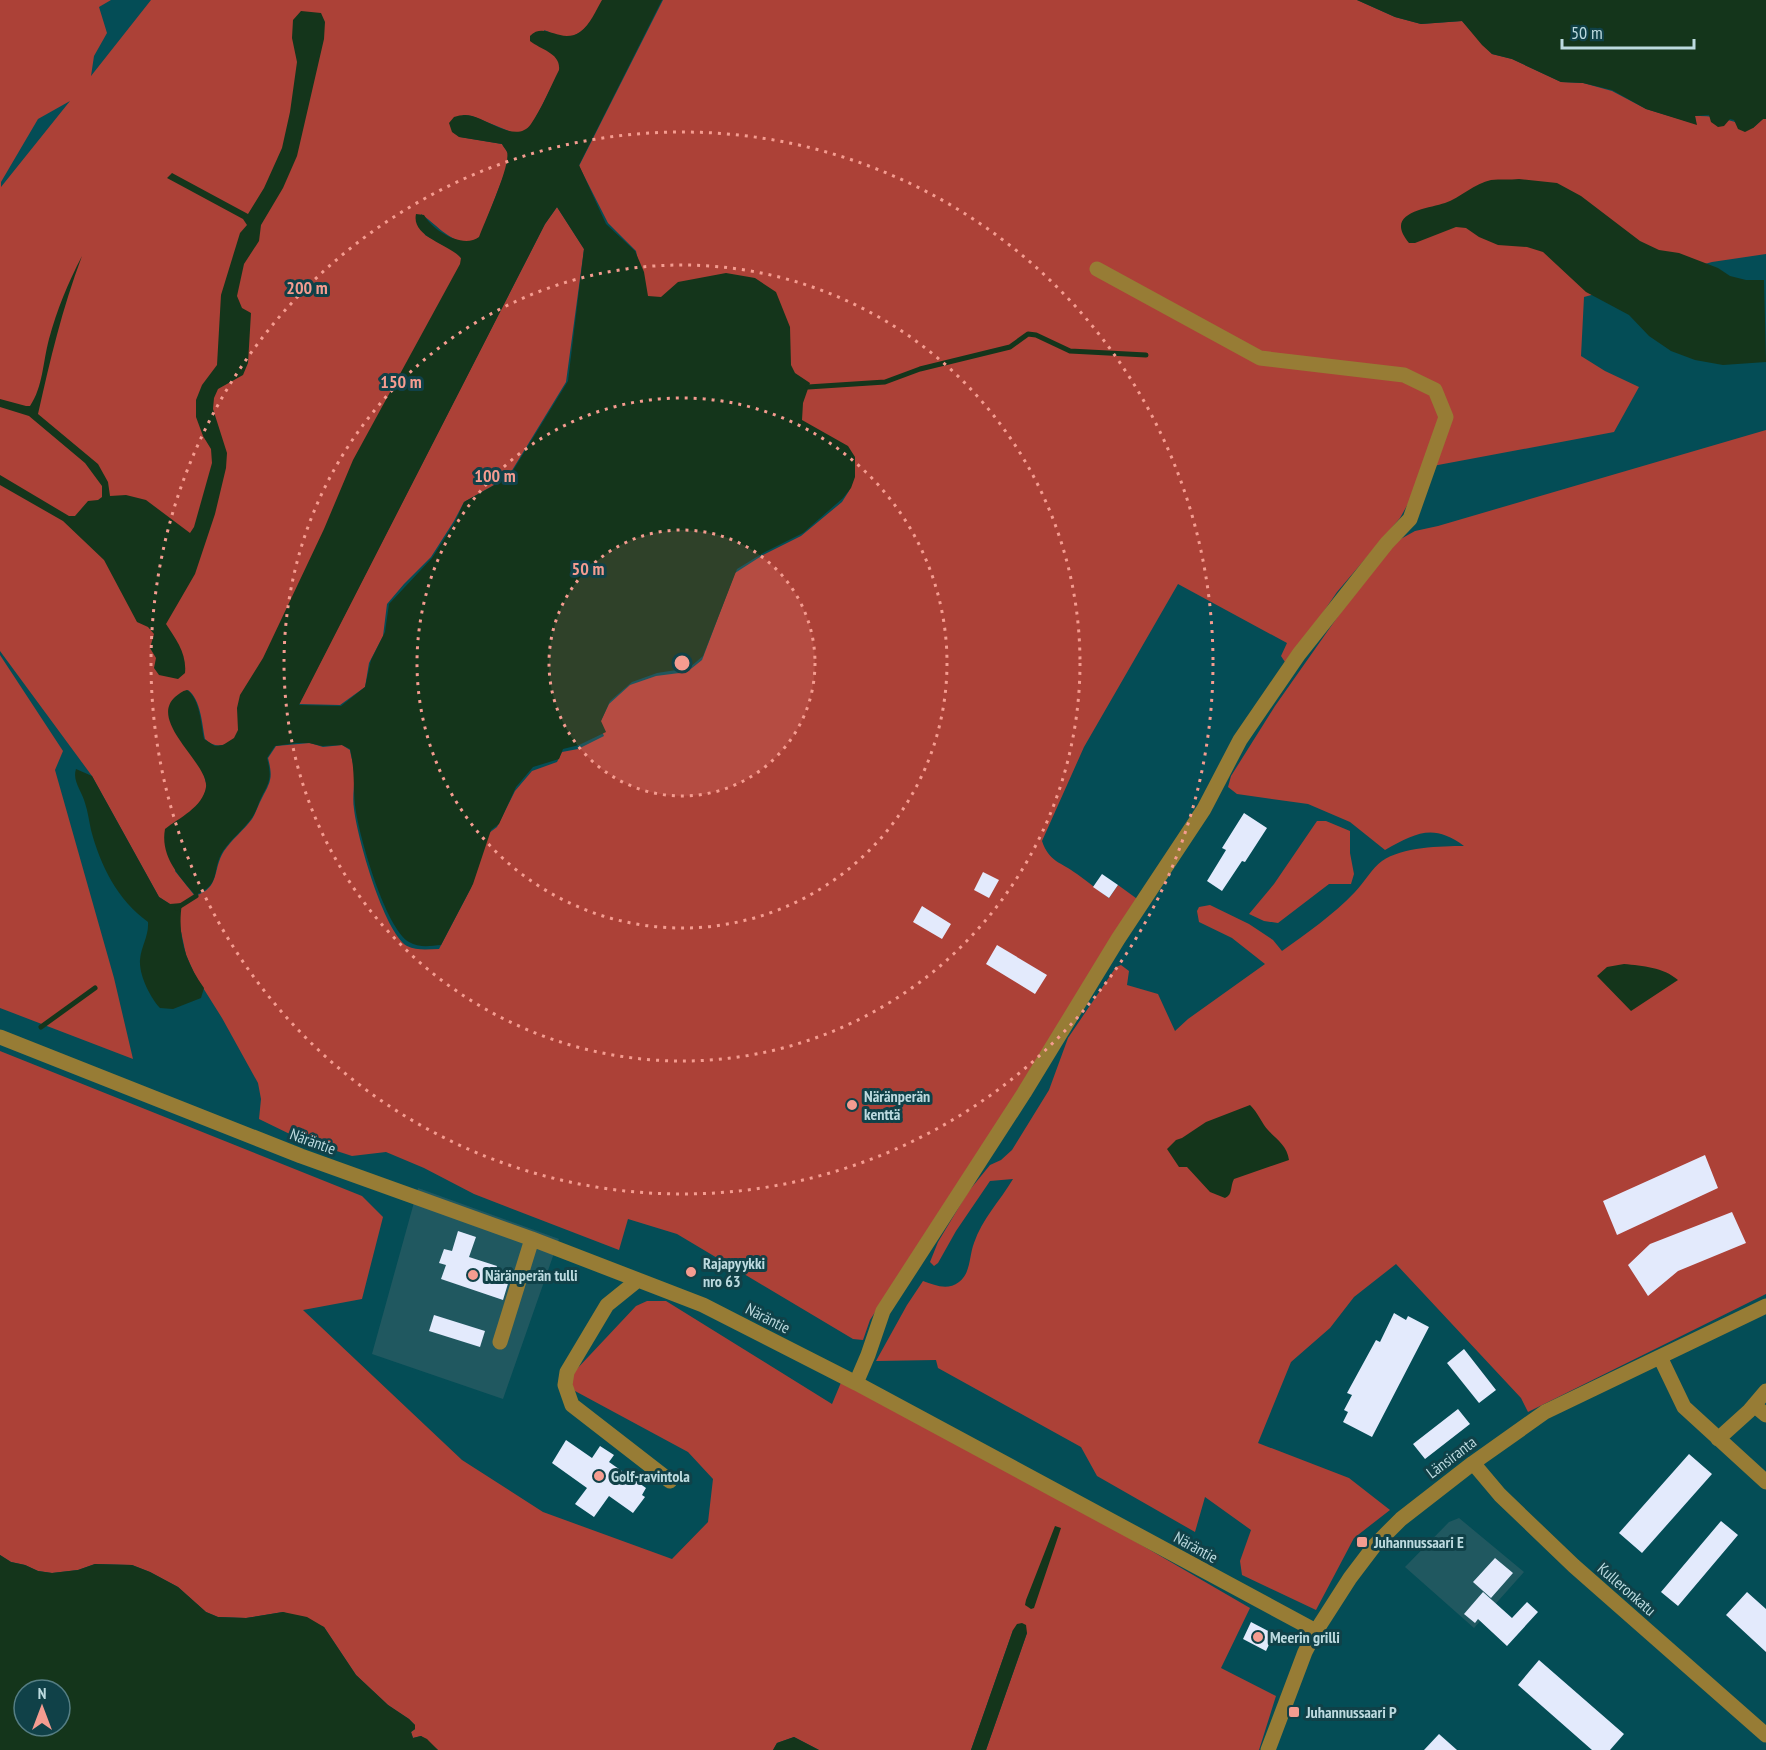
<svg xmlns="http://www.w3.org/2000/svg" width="1766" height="1750" font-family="'PT Sans Narrow',sans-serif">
	<rect width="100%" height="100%" fill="#044d56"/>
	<path fill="#205860" d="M418 1188 559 1239 503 1399 372 1354Z
		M1459 1518 1524 1572 1474 1628 1405 1567 1449 1522Z"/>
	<path fill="#ac4137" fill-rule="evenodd" d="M0 0H111L99 7 107 33 94 56 91 76 151 0H603C595 16 584 39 562 37 556 36 550 32 544 30 546 37 548 45 552 51 556 60 561 60 560 70L531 127 521 133 511 132 472 116 463 115 453 132 460 137 502 144 508 153V164L480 237C458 253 438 225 421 214L425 235 456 252 461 258V264L235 739C223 746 216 749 205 739 202 724 201 700 188 690L183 692 207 787 175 871 195 896C221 887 212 870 224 851 232 839 244 830 252 819 256 813 258 805 262 798 271 781 273 778 268 758L276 746 310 743 323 747 342 745 350 750C351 757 354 765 354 772 355 784 352 797 354 809 357 837 384 932 407 946 417 951 429 949 439 949L471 888 489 833 497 827 515 791 532 771 557 762 562 752 578 749 604 736 599 725 609 704 630 685 656 676 687 672 702 660 735 573 763 555 801 536 842 502 849 491 853 481 800 424 659 300H646L636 251 608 223 579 166 663 0H1357L1395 17 1421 24 1462 21 1492 54 1512 59 1561 82 1583 83 1612 91 1646 109 1696 124 1695 116C1716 115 1734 121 1753 128L1763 119H1766V254L1712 262 1584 297 1581 356 1605 371 1639 387 1614 432 1422 468 1413 495 1400 518 1337 592 1287 665 1281 656 1287 643 1178 584 1084 747 1042 841C1049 862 1061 862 1077 874 1088 882 1098 890 1109 898L1118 885 1140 901 870 1320 863 1340 853 1339 677 1234 628 1219 619 1250 474 1194 424 1168 386 1152 352 1156 300 1139 259 1119 261 1099 258 1083 222 1018 195 975 186 955 179 922 170 904 159 897 92 776 0 651ZM70 101 1 187V182L38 119Z
		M557 207 584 249 566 382 508 477 464 502 454 521 431 557 404 584 387 604 383 636 369 663 365 687 340 705 299 704 545 224Z
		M1766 430V1294L1528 1412 1521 1398 1396 1264 1354 1297 1330 1328 1291 1362 1258 1443 1349 1478 1390 1510 1354 1538 1316 1610 1242 1575 1240 1561 1251 1530 1205 1497 1195 1532 1097 1476 1081 1447 938 1368 936 1360 876 1361 907 1305 923 1281C935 1285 947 1291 959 1282 971 1273 969 1256 974 1243 982 1219 1000 1201 1013 1179L990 1181 956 1231 938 1263 934 1266 930 1262 938 1242 968 1192 990 1165 1001 1160 1012 1150 1049 1090 1068 1038 1116 967 1121 965 1129 971 1127 985 1158 994 1175 1031 1188 1019 1265 964 1232 938 1199 922 1197 911 1199 907 1210 905 1249 924 1273 940 1282 951C1307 933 1333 915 1355 892 1364 883 1372 868 1382 861 1402 847 1441 846 1464 846 1433 823 1416 833 1385 850L1350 822 1308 804 1237 794 1228 787 1231 776 1275 706 1367 575 1397 541 1415 531 1438 526Z
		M0 655 63 751 55 770 114 978 133 1059 0 1008Z
		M1317 821H1326L1350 831V853L1354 874 1351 884H1329L1278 923 1264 921 1249 914 1274 884Z
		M0 1051 362 1196 383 1217 362 1299 303 1310 462 1460 543 1512 672 1559 708 1522 713 1479 688 1452 575 1391 571 1385 574 1372 636 1306 647 1301H666L832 1404 845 1373 1250 1608 1221 1668 1276 1696 1259 1750H986L1027 1633 1013 1630 971 1750H819L794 1737 777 1743 773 1750H438L421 1736 413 1738 411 1732 415 1729V1725L409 1719 388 1705 356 1675 324 1627 283 1612 246 1618 218 1617 206 1612 178 1587 150 1572 132 1565 95 1564 78 1570 52 1573 38 1571 25 1565 11 1562 0 1555Z"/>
	<path fill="#14351b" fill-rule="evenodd" d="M602 0H662L579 165 606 224 635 251 644 272 648 296 661 297 678 282 726 273 755 278 776 292 790 327 791 365 795 373 810 383 803 403 802 420 848 446 855 457V477L851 488 843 498 803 533 765 552 737 569 703 656 689 668 657 673 632 682 610 701 601 721 606 732 579 745 563 749 559 759 533 767 516 787 499 824 491 830 473 884 441 945C430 946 419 948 409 942 385 928 358 833 355 805 353 784 355 770 350 749L342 745 322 746 309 743H296L275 746 267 758C272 778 270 781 261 798 258 804 256 813 251 819 243 830 231 839 223 851 211 870 222 885 195 895 179 876 160 856 165 829 179 818 203 807 206 787 209 764 148 722 175 697 179 694 182 691 187 690 200 699 201 724 204 739L215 746 223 745 234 738 238 730 237 708 240 695 263 658 324 529 353 460 460 264 461 258C449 244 411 237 416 214L424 215C433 231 463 249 479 237 485 221 511 165 507 152 506 149 503 147 502 144L459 137 452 132 449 123 454 117C460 115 466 114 472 116 489 120 517 144 531 124 542 108 550 88 559 70 561 53 541 50 530 41V36C545 21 560 45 580 32 590 25 596 10 602 0ZM557 207 584 249 568 381 509 477 464 502 455 522 432 558 389 604 385 632 371 660 365 687 341 706 299 705 545 224Z
		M1357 0H1766V119H1763L1753 128 1745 132 1738 129 1734 120 1730 119 1724 126 1718 127 1711 122 1709 115 1695 116 1697 125 1646 109 1612 90 1583 83 1561 82 1512 59 1492 54 1482 45 1462 21 1421 24 1395 17Z
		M301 11 321 13 325 22 324 39 297 156 283 188 261 225 259 241 244 264 237 296 242 308 251 313 248 363 243 375 218 389 214 398 213 409 227 453 226 468 215 514 195 574 166 624C176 639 187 654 185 673L178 679 159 675 154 668 156 658 150 648 154 634 148 627 137 622 104 560 63 521 0 485V475L69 516H75L88 501 98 500 102 497V486L85 463 29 416 0 407V399L26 406H30C43 387 43 361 49 339 57 309 68 283 82 256 62 309 50 360 38 414L98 464 108 482 110 496 126 495 146 500 190 533 194 527 212 463 211 449 203 436 196 417V400L202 385 217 365 221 295 240 233 247 225 243 219 167 178 172 173 248 214 264 188 282 148 290 112 297 62 292 38 293 20Z
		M1519 179 1557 183 1581 196 1640 241 1659 250 1679 253 1718 268 1730 276 1746 280H1764L1766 362 1723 365 1695 360 1671 351 1649 336 1629 315 1586 292 1543 252 1527 247 1498 245 1479 237 1466 228 1456 227 1415 243H1409C1383 212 1427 209 1445 203 1460 198 1475 183 1491 180 1500 179 1510 180 1519 179Z
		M76 769 92 776 159 897 170 904 182 903C177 936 185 961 204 988L201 998 173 1009 160 1008C150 997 139 975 140 960 141 946 149 936 148 922 117 899 101 867 91 830 89 821 88 812 85 803 82 791 72 781 76 769Z
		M1624 964C1643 966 1663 967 1678 980L1631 1011 1597 976 1607 967Z
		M1250 1105C1256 1111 1259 1117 1264 1125 1272 1137 1287 1143 1289 1160L1234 1179C1230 1186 1233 1195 1225 1198L1210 1192 1187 1167H1179L1167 1149 1176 1140 1182 1138 1206 1122Z
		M1055 1526 1061 1528 1060 1531 1034 1608 1031 1609 1025 1605 1026 1600Z
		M0 1555 11 1562 25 1565 38 1571 52 1573 78 1570 95 1564 132 1565 150 1572 178 1587 206 1612 218 1617 246 1618 283 1612 307 1617 324 1627 356 1675 388 1705 409 1719 415 1725V1729L411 1732 413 1738 421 1736 427 1739 438 1750H0ZM24 1690H60V1726H24Z
		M1022 1623 1026 1625 1027 1633 986 1750H971L1013 1630 1017 1624Z
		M794 1737 819 1750H773L777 1743Z"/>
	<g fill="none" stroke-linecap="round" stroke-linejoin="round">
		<path stroke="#14351b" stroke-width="5" d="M808 387 885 382 920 369 1010 347 1028 334 1036 335 1070 351 1146 355
			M177 908 196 896
			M41 1027 95 988"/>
	</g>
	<path fill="#e3eafc" d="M1244 813 1267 828 1245 862 1242 861 1222 891 1207 881 1226 850 1222 848Z
		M983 872 999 880 989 898 974 890Z
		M1102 874 1118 885 1109 898 1093 887Z
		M922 906 951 924 942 939 913 922Z
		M997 945 1047 975 1035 994 986 964Z
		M1705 1155 1718 1188 1617 1235 1603 1201Z
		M1732 1212 1746 1243 1678 1271 1648 1296 1628 1265 1650 1244Z
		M458 1231 476 1237 469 1257 497 1266 495 1272 510 1277 503 1300 441 1279 446 1265 439 1263 444 1249 452 1251Z
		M1394 1313 1406 1320 1408 1316 1429 1327 1372 1437 1343 1422 1348 1412 1344 1410 1352 1395 1347 1393 1376 1340 1380 1342Z
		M434 1315 485 1331 480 1347 429 1331Z
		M1464 1349 1496 1390 1479 1403 1447 1363Z
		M1458 1409 1470 1424 1425 1459 1413 1444Z
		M566 1440 592 1458 600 1446 614 1455 609 1462 646 1488 642 1495 645 1497 633 1513 609 1496 594 1517 575 1504 587 1488 552 1463Z
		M1689 1454 1712 1474 1642 1553 1619 1533Z
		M1721 1521 1738 1535 1678 1606 1661 1592Z
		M1495 1558 1513 1573 1491 1598 1473 1582Z
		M1483 1592 1512 1618 1527 1602 1538 1612 1507 1646 1478 1619 1475 1623 1464 1614Z
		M1747 1592 1766 1609V1652L1726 1615Z
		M1251 1622 1274 1634 1266 1651 1243 1639Z
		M1539 1660 1624 1734 1610 1750H1592L1518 1685Z
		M1439 1734 1457 1750H1424Z"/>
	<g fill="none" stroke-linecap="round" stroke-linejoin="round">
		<path stroke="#977c35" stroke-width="15" d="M0 1037 301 1156 532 1239 703 1305 856 1383 1316 1631
			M638 1280 607 1305 567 1372 565 1385 572 1405 670 1481
			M500 1342 532 1239
			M1660 1357 1684 1407 1766 1482
			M856 1383 868 1355 883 1311 1024 1093 1118 939 1204 809 1240 740 1299 654 1387 543 1410 519 1446 417 1435 390 1404 375 1260 358 1097 269
			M1754 1405 1766 1415
			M1718 1439 1749 1411 1766 1391
			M1473 1463 1500 1495 1574 1566 1766 1735
			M1268 1750 1305 1652 1316 1631 1350 1578 1375 1545 1401 1519 1473 1463 1545 1412 1766 1306"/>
	</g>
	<circle cx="682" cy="663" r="133" fill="#f59c90" fill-opacity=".12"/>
	<g fill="none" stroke="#f59c90" stroke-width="3" stroke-dasharray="3 6">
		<circle cx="682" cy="663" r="133"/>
		<circle cx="682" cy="663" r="265"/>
		<circle cx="682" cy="663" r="398"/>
		<circle cx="682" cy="663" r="531"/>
	</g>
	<g fill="#f59c90" stroke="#104148" stroke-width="2">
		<circle cx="852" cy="1105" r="6"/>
		<circle cx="691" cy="1272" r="6"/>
		<circle cx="473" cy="1275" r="6"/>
		<circle cx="599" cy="1476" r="6"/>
		<rect x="1356" y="1536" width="12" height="12" rx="3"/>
		<circle cx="1258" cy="1637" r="6"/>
		<rect x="1288" y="1706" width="12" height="12" rx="3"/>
	</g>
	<g text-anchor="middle" stroke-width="6" stroke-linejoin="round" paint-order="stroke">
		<g font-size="16" font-weight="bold" fill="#bcdadf" stroke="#104148" text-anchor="start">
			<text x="864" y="1102">Näränperän<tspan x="864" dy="18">kenttä</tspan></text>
			<text x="703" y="1269">Rajapyykki<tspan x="703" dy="18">nro 63</tspan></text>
			<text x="485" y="1281">Näränperän tulli</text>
			<text x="611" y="1482">Golf-ravintola</text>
			<text x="1374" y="1548">Juhannussaari E</text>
			<text x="1270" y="1643">Meerin grilli</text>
			<text x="1306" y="1718">Juhannussaari P</text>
		</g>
		<g font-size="16" fill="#bcdadf" stroke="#104148">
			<text transform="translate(313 1141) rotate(20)" y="6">Näräntie</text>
			<text transform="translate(768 1318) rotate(27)" y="6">Näräntie</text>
			<text transform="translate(1451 1457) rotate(-37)" y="6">Länsiranta</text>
			<text transform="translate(1196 1547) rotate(29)" y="6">Näräntie</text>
			<text transform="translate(1627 1589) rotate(41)" y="6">Kulleronkatu</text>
		</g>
	</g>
	<circle cx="682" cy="663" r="9" fill="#f59c90" stroke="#104148" stroke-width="3"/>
	<g font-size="18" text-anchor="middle" font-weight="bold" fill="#f59c90" stroke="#104148" stroke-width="6" stroke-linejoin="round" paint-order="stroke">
		<text x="307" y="294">200 m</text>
		<text x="401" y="388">150 m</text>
		<text x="495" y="482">100 m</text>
		<text x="588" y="575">50 m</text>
	</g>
	<g transform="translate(42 1708)"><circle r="28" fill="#104148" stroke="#557e84" stroke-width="1.5"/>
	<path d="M0-4.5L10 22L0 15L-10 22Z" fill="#f59c90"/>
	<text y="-9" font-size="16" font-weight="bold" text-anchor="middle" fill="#bcdadf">N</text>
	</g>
	<path d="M1562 39v9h132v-9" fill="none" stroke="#bcdadf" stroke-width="3"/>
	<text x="1571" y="39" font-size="18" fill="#bcdadf" stroke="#104148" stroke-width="4.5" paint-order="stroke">50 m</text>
</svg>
